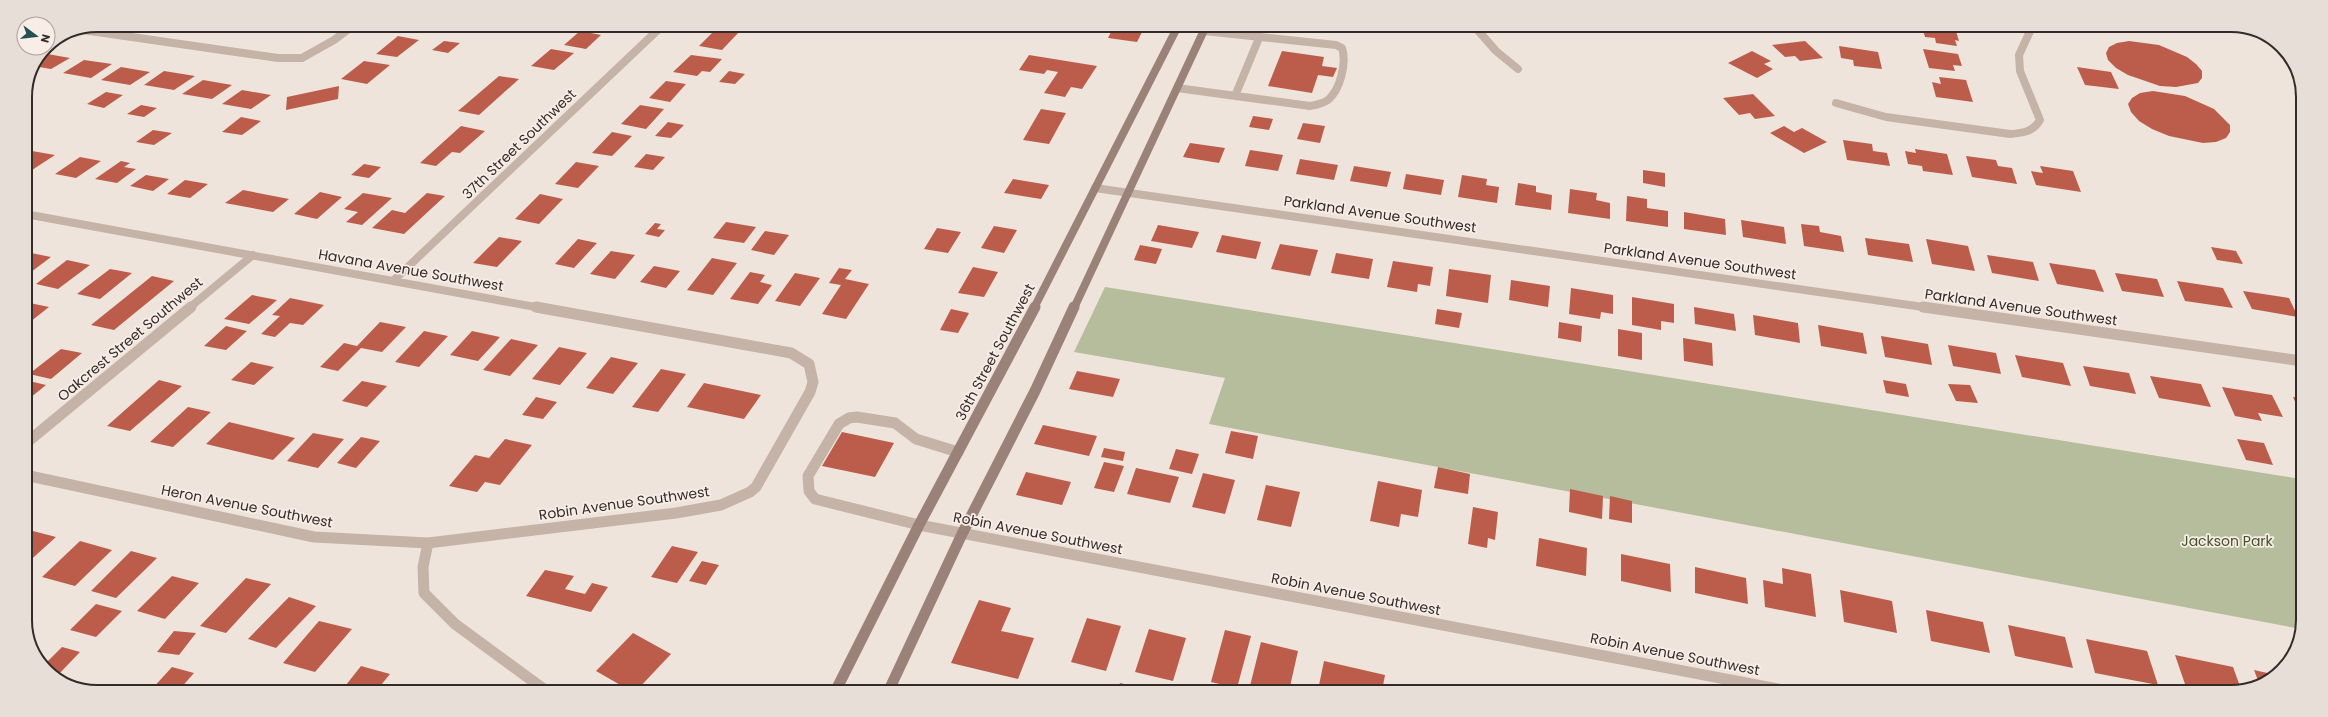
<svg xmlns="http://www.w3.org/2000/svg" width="2328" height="717" font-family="Poppins,sans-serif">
	<rect width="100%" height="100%" fill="#efe4db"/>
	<path fill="#b5bd9c" d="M1105 287 2301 479V629L1209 424 1225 378 1074 352Z"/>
	<path fill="#bc5d4c" d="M275 25H304L298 30Z
		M411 25H434L425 32 405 29Z
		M1922 27 1955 28 1959 41 1955 40 1957 46 1936 43 1935 38 1925 37Z
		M2174 27H2192L2194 31 2174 28Z
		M1113 28 1142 32 1137 42 1108 38Z
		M716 29 739 32 722 50 699 46Z
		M580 31 601 35 586 49 564 45Z
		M398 36 419 40 397 57 376 54Z
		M444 41 460 43 448 53 432 50Z
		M1805 41 1823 58 1800 61 1795 56 1785 57 1772 45Z
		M2129 41 2159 45 2187 57 2196 64 2202 71V78L2198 83 2176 87 2160 86 2128 75 2116 68 2108 60 2106 53 2109 47 2117 43Z
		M1839 46 1878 52 1882 69 1854 66 1853 60 1841 58Z
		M551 49 574 53 554 70 531 66Z
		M1923 49 1958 54 1962 66 1953 65 1955 71 1929 68Z
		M1282 51 1324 57 1322 66 1337 68 1333 77 1318 75 1312 93 1268 86Z
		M1752 51 1771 61 1764 64 1773 69 1757 78 1728 63Z
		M42 53 70 58 51 69 33 66Z
		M691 55 722 59 710 72 702 71 697 76 673 72Z
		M1029 55 1097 66 1082 89 1071 87 1065 97 1044 93 1058 72 1047 70 1044 74 1019 70Z
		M84 60 112 64 91 78 63 73Z
		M364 61 390 65 367 84 341 79Z
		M121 67 150 72 130 85 101 80Z
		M2077 67 2111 72 2119 89 2085 85Z
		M164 71 195 76 174 90 144 85Z
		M729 71 745 74 735 84 719 82Z
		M499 76 519 79 479 115 458 111Z
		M1939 77 1966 80 1973 102 1936 97 1932 82 1941 84Z
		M203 80 232 85 212 99 182 94Z
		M666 81 686 84 670 102 649 98Z
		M339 86 338 99 286 110 287 97Z
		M242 90 271 95 251 109 222 104Z
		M2153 91 2185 96 2214 109 2230 125V132L2226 138 2216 142 2203 143 2169 136 2152 129 2139 121 2131 112 2128 104 2132 98 2140 93Z
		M106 92 123 95 104 108 87 104Z
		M1753 94 1775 116 1755 119 1750 113 1739 115 1723 98Z
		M141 105 157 108 144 117 127 114Z
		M640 105 664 109 646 129 621 124Z
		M1041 109 1066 113 1049 144 1023 140Z
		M1253 116 1273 119 1269 130 1249 127Z
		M241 117 261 121 242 135 222 132Z
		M668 122 684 125 671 138 655 136Z
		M1303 123 1325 126 1320 143 1297 139Z
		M461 126 485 131 460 153 452 152 436 166 420 163Z
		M1784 126 1794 132 1802 128 1827 142 1804 153 1770 133Z
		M153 130 172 133 154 145 136 142Z
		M612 132 632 136 612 156 592 153Z
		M1843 140 1872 144 1873 151 1887 153 1890 166 1847 160Z
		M1190 143 1225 148 1219 163 1183 157Z
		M1915 149 1947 154 1953 175 1923 171 1922 166 1908 164 1905 151 1916 153Z
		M1250 150 1283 155 1278 171 1245 166Z
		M32 151 55 155 29 172H25V155Z
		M646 154 665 157 653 170 634 167Z
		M1966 156 1996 160 1998 166 2012 168 2017 184 1972 177Z
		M80 157 101 161 76 178 55 174Z
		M1300 159 1338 165 1334 180 1296 174Z
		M121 161 130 163 124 167 136 169 117 183 95 179Z
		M576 162 599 166 578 188 555 184Z
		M364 164 381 167 369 178 351 175Z
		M1354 166 1391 172 1387 187 1350 181Z
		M2040 166 2073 171 2081 192 2036 185 2031 171 2043 173Z
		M1643 170 1665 173V187L1643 183Z
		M1406 174 1444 180 1441 195 1403 189Z
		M146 175 169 179 153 191 130 186Z
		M1462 175 1487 179 1486 185 1499 187 1497 203 1458 197Z
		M1013 179 1049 185 1041 199 1004 193Z
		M185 180 208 184 190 198 167 194Z
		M1518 183 1536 186V192L1552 195 1551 210 1515 205Z
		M1570 189 1597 193 1596 200 1610 203V219L1568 213Z
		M243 190 289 199 273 212 225 203Z
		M320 192 342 197 317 219 294 214Z
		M363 193 392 198 362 225 346 222 358 212 344 209Z
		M427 193 445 196 404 234 372 228 392 210 405 213Z
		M540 194 563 199 539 224 515 219Z
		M1627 196 1647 199V208L1668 211V227L1626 221Z
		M1684 212 1725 219 1726 235 1684 229Z
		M1741 220 1784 227 1786 244 1743 237Z
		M726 222 756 227 744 243 713 238Z
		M655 223 661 224 657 229 665 230 659 237 645 234Z
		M1801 224 1819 226 1820 232 1841 236 1844 252 1804 246Z
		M1158 225 1199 232 1192 248 1151 241Z
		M994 226 1017 230 1004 253 981 248Z
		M937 228 961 232 948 253 924 249Z
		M765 231 789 235 774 255 751 250Z
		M1222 235 1261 242 1256 259 1216 252Z
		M499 237 522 241 497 267 473 263Z
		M1865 238 1909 244 1913 262 1868 255Z
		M578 239 597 243 574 268 555 264Z
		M1926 239 1968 246 1975 271 1932 264Z
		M1280 244 1318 250 1310 276 1271 269Z
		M1140 245 1162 249 1156 264 1134 260Z
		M2211 247 2236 251 2243 264 2217 260Z
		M611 251 635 255 615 279 590 274Z
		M25 252H26L51 257 27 275Z
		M1336 253 1373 259 1369 279 1331 273Z
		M1987 255 2033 262 2039 281 1992 273Z
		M712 258 737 263 713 295 687 290Z
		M67 260 90 265 58 289 36 284Z
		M1393 261 1433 267 1430 286 1418 284 1417 292 1387 287Z
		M2049 263 2095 270 2104 292 2057 284Z
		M654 266 680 271 666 288 640 282Z
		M973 267 998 272 984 297 958 293Z
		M839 268 852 270 845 279 869 284 846 319 822 314 841 285 829 283Z
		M110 269 132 273 100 299 77 294Z
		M1449 269 1491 275 1488 303 1446 296Z
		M750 272 765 275 760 282 772 285 758 304 730 299Z
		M795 273 820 278 800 306 775 301Z
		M2115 273 2157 279 2164 297 2122 291Z
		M152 276 174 281 114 330 91 325Z
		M1511 280 1550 286 1548 307 1509 300Z
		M2177 281 2223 288 2233 308 2185 301Z
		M1571 288 1613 295V314L1601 312 1600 319 1569 314Z
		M2243 291 2289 298 2298 317 2252 309Z
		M252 295 277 300 249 324 224 319Z
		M1632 297 1674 304V323L1661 321V330L1632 325Z
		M290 298 324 305 303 325 290 323 275 337 261 334 280 316 272 315Z
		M25 302 49 307 30 322 25 320Z
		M1694 307 1734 314 1736 331 1695 324Z
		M951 309 969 313 958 333 940 330Z
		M1437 309 1462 313 1459 328 1435 324Z
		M1753 315 1798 323 1800 343 1755 335Z
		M380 322 406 327 382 352 361 348 338 371 320 367 344 343 357 346Z
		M1559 322 1582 326 1581 342 1558 338Z
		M1818 325 1863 333 1867 354 1821 346Z
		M226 326 247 331 226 350 204 346Z
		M1618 329 1642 333V360L1618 356Z
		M424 331 448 336 419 367 395 362Z
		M472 331 500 337 478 361 450 355Z
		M1881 336 1928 344 1932 365 1885 357Z
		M1683 338 1712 343 1713 366 1684 361Z
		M511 339 538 345 510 376 483 370Z
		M1948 345 1996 353 2001 374 1953 366Z
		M559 347 587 353 560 385 532 379Z
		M61 349 82 353 51 379 29 374Z
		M2015 355 2063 363 2071 386 2022 377Z
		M611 357 638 363 613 394 586 388Z
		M251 362 274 367 254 385 231 380Z
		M2083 366 2129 373 2136 394 2090 386Z
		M661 369 686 374 658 412 632 407Z
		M1077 371 1120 379 1113 397 1069 389Z
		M2150 376 2201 384 2211 407 2159 398Z
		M25 380 46 385 25 402Z
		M159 380 182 386 130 431 107 426Z
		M1883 380 1906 384 1909 397 1886 393Z
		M362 381 387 386 367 407 342 401Z
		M704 383 761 395 744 419 687 407Z
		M1948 384 1970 385 1978 403 1956 401Z
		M2222 387 2272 395 2283 417 2258 413 2262 421 2235 416Z
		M536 397 557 402 543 419 522 415Z
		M2293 397 2302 398 2301 415Z
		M188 407 211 412 173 447 150 442Z
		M229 422 295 438 273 460 206 444Z
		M1043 425 1097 436 1089 456 1034 444Z
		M1231 431 1258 436 1253 459 1225 453Z
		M842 432 894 443 875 477 822 466Z
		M313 433 344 439 318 468 287 461Z
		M361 437 380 441 356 468 337 463Z
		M505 439 532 445 500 485 485 482 477 492 449 486 475 455 489 458Z
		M2237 439 2264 443 2273 465 2246 460Z
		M1104 448 1125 452 1123 461 1101 457Z
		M1176 449 1199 454 1192 474 1169 469Z
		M1104 462 1124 466 1114 492 1094 488Z
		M1438 467 1470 474 1468 494 1434 488Z
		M1136 468 1179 477 1170 503 1127 494Z
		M1026 472 1071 482 1062 505 1016 495Z
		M1203 473 1235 480 1225 514 1192 507Z
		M1378 481 1422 490 1418 517 1401 514 1399 527 1370 521Z
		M1266 485 1300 492 1291 527 1257 520Z
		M1570 489 1603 496 1602 519 1569 512Z
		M1610 496 1632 501V523L1609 519Z
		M1473 507 1498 512 1495 540 1488 538 1487 548 1468 544Z
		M29 530 56 537 25 565V534Z
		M1539 538 1587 548 1586 576 1536 566Z
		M80 541 112 550 75 586 42 577Z
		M672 546 698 552 677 583 651 577Z
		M131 551 157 558 116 598 91 591Z
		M1621 554 1670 564 1671 592 1621 581Z
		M702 561 719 565 706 585 689 581Z
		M1695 567 1746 578 1748 604 1695 593Z
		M1782 568 1811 574 1816 617 1765 607 1763 580 1783 584Z
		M545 570 574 576 565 589 585 594 592 583 608 587 591 612 526 596Z
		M172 576 199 583 165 619 137 611Z
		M246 578 271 584 226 633 200 626Z
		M1840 590 1892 601 1897 633 1844 622Z
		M289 597 316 606 276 648 248 639Z
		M979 600 1011 608 1001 631 1034 638 1018 679 951 663Z
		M96 604 122 611 96 637 70 630Z
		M1926 610 1983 622 1990 653 1931 641Z
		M1087 618 1121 626 1106 671 1071 662Z
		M319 621 352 629 315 672 283 663Z
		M2008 625 2065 637 2073 668 2015 656Z
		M1149 629 1186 638 1173 681 1135 672Z
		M1225 630 1251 636 1237 688 1211 682Z
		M174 631 196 633 179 655 157 652Z
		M633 633 671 654 637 690H629L596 671Z
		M2086 639 2147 651 2158 685 2095 673Z
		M1261 642 1298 651 1289 691H1270L1250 686Z
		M62 647 80 652 58 675 43 666Z
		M2175 655 2233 667 2241 689 2231 692H2210L2186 687Z
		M1324 661 1385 675 1382 691 1318 690Z
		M361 666 390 674 377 690H342Z
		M172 667 194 673 179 690H151Z
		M2254 670 2276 675 2259 683Z
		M1120 683 1145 689 1117 691Z
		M673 684 695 690H669Z
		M1429 685 1454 690V691H1428Z"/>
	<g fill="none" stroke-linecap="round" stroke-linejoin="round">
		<path stroke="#c6b3a8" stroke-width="8" d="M1177 88 1310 106C1316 105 1322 104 1328 100 1340 90 1347 63 1342 48L1336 45 1204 31
			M1235 96 1259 38"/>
		<path stroke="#c6b3a8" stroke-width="11" d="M919 525 815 499 809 491 808 476 839 424 849 418 857 417 895 423 916 439 958 452"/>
		<path stroke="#c6b3a8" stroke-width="8" d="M1475 27 1496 51 1518 69
			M76 29 278 58H302L334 40 354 25
			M1836 103 1886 117 2010 134C2023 133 2033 132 2040 120L2020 71 2019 55 2032 27
			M1095 188 1930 308
			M25 214 541 308
			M393 281 662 26
			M189 308 253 255"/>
		<path stroke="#c6b3a8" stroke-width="11" d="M1923 307 2302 361
			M25 444 191 307
			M25 475 314 537 428 543 676 513 721 505 750 492 756 487 810 392 813 382 809 364 791 353 536 307
			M919 525 1788 691
			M428 543 423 567 424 593 455 624 545 690"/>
		<path stroke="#9a8279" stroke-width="8" d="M1034 308 1178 26
			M1074 308 1206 26"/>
		<path stroke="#9a8279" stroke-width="11" d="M836 690 919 525 1035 307
			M889 690 962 534 1035 391 1074 307"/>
	</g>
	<g text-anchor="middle" stroke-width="3.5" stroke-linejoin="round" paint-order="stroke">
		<g font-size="14" fill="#342a28" stroke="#f8eee7">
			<text transform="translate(519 144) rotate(-44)" y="5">37th Street Southwest</text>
			<text transform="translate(1380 214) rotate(8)" y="5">Parkland Avenue Southwest</text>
			<text transform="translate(1700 261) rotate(8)" y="5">Parkland Avenue Southwest</text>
			<text transform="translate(411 270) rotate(10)" y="5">Havana Avenue Southwest</text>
			<text transform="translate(2021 307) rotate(8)" y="5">Parkland Avenue Southwest</text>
			<text transform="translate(130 339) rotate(-40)" y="5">Oakcrest Street Southwest</text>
			<text transform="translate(995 352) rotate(-62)" y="5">36th Street Southwest</text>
			<text transform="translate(624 503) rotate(-8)" y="5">Robin Avenue Southwest</text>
			<text transform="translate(247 506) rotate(11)" y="5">Heron Avenue Southwest</text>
			<text transform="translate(1038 533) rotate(11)" y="5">Robin Avenue Southwest</text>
			<text transform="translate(1356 594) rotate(11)" y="5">Robin Avenue Southwest</text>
			<text transform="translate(1675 654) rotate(11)" y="5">Robin Avenue Southwest</text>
		</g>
		<g font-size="14" fill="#46502d" stroke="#f8eee7">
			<text x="2227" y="546">Jackson Park</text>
		</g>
	</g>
	<path d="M0 0H2328V717H0ZM97 32H2231A65 65 0 0 1 2296 97V620A65 65 0 0 1 2231 685H97A65 65 0 0 1 32 620V97A65 65 0 0 1 97 32Z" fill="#e8ded8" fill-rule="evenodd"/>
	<path fill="none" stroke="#342a28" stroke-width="2" d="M97 32H2231A65 65 0 0 1 2296 97V620A65 65 0 0 1 2231 685H97A65 65 0 0 1 32 620V97A65 65 0 0 1 97 32Z"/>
	<g transform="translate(36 36) rotate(105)"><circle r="19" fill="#f8eee7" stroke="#aaa09b"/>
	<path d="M0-3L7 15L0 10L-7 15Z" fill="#215251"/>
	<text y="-6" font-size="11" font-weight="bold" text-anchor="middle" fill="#342a28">N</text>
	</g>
</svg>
